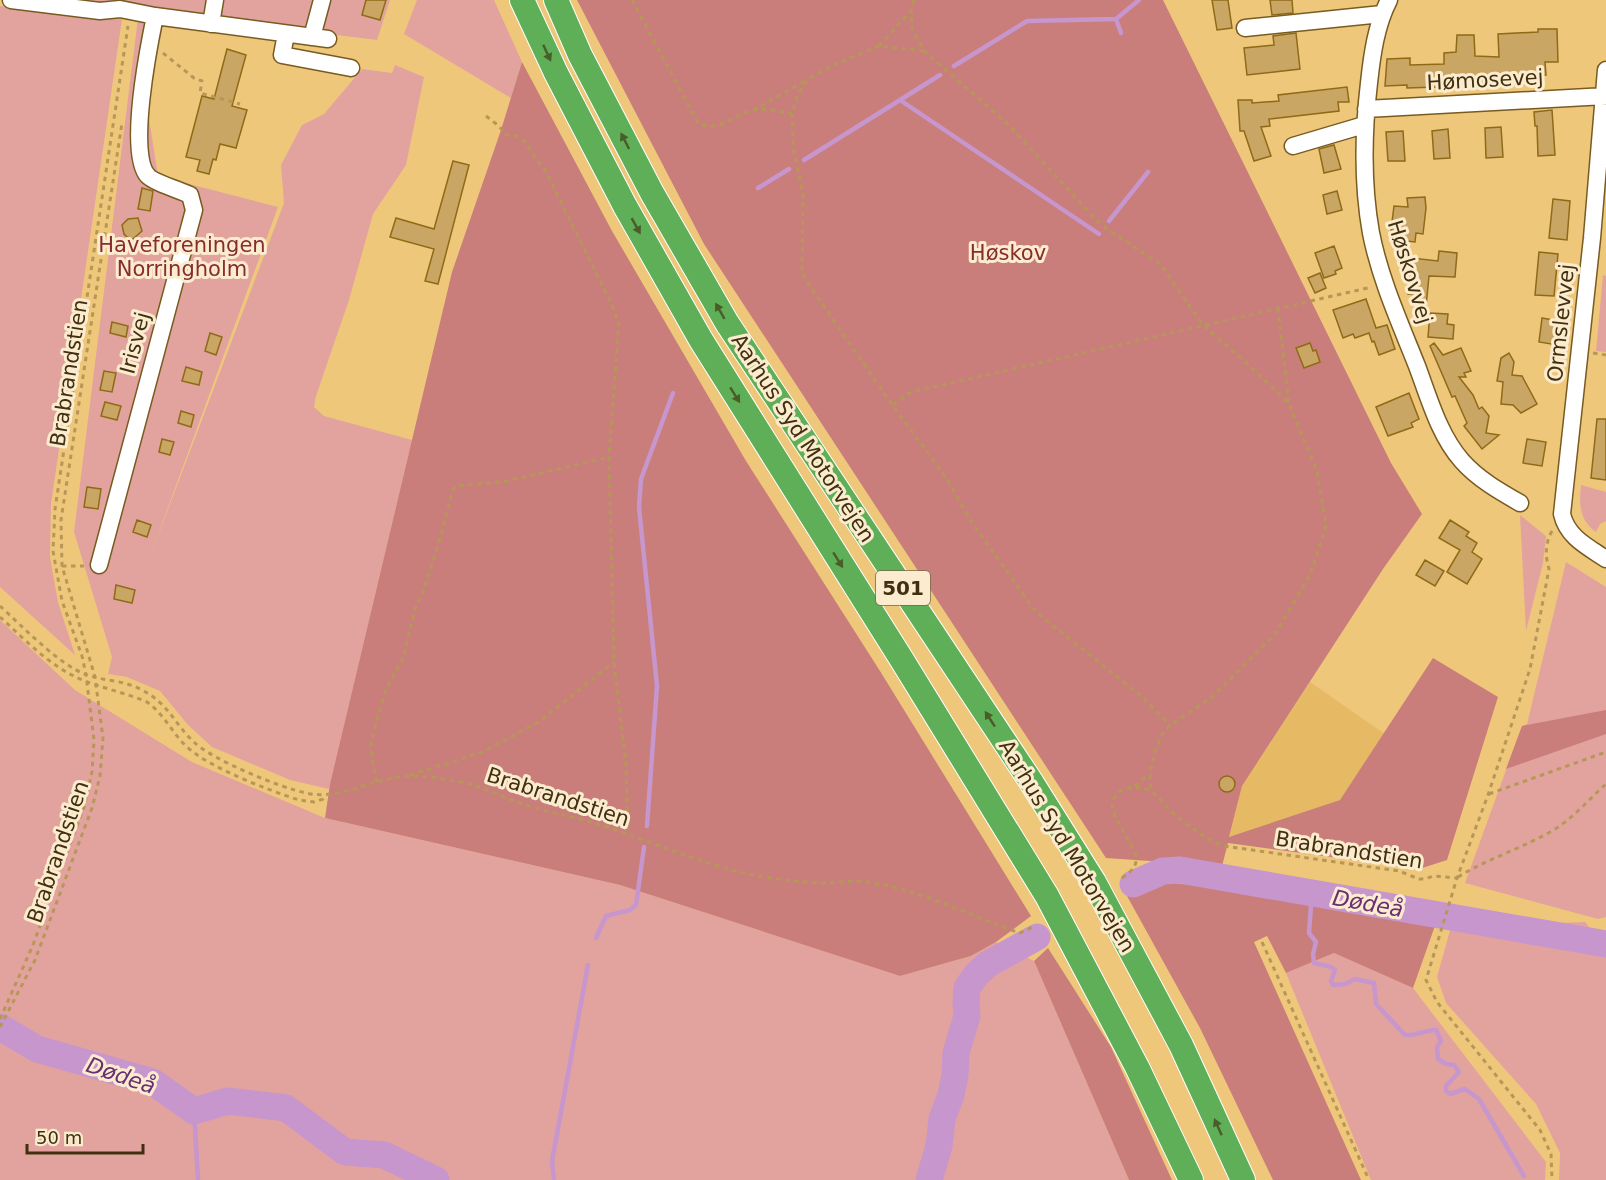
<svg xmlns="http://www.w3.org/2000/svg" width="1606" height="1180" font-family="'DejaVu Sans',sans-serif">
	<rect width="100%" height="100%" fill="#efc77b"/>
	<path fill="#e6ba65" d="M1310 682 1385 734 1340 800 1229 838 1242 786Z"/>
	<path fill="#e2a39f" d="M65 0H390L377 40 161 13 148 112 158 176 278 207 151 554 284 203 281 165 302 125 324 114 362 69 392 73 395 65 424 77 406 165 373 214 349 300 316 396 314 407 324 416 412 440 329 789 290 780 212 747 188 725 160 691 127 677 108 674 112 657 74 532 139 10Z
		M417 0H494L522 62 511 98 404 34Z
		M0 6 122 19 51 504 50 557 58 602 75 655 0 587Z
		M1603 275 1606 276V352L1596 351Z
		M1581 485 1606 492V521L1600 524 1596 532C1579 520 1579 504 1581 485Z
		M1520 515 1546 536 1543 563 1526 631Z
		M1566 562 1606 587V917L1598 919 1465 883 1522 726 1527 724Z
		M0 620 75 690 192 762 325 818 620 885 900 976 971 956 996 942 1034 961 1129 1180H0Z
		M1585 922 1606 949V1180H1559L1560 1153 1536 1104 1446 1003 1437 977 1451 927Z
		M1334 953 1413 988 1546 1162 1545 1180H1371L1286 973Z"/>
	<path fill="#c97e7b" d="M577 0H1163L1391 463 1422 514 1383 569 1242 786 1229 837 1340 800 1433 658 1498 697 1447 860 1419 869 1228 843 1222 866 1106 858 704 244Z
		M522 62 612 231 746 461 880 671 1031 916 996 942 971 956 900 976 620 885 325 818 330 784 452 272 501 130Z
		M1606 710V734L1506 769 1522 726Z
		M1152 881 1232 889 1436 923 1413 988 1334 953 1286 973 1267 936 1254 942 1361 1180H1273L1200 1028 1127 896Z
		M1048 948 1111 1047 1172 1180H1129L1034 961Z"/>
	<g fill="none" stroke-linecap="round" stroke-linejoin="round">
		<path stroke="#c696cd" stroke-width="4.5" d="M1116 19 1121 33
			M954 66 1027 21 1116 19 1139 0
			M900 100 1099 234
			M804 160 940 75
			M758 188 789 169
			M1109 221 1148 172
			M647 826 657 686 639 507 641 479 673 393
			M1312 892 1309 933 1316 942 1313 954 1314 963 1331 967 1335 970 1331 981 1333 985 1345 984 1355 979 1374 983 1376 1004 1405 1035C1417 1036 1424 1030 1436 1030L1441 1041 1437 1047 1438 1059 1446 1064 1454 1065 1459 1072 1446 1086V1091L1450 1094 1465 1089 1479 1099 1524 1176
			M596 938 606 916 630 910 636 905 644 847
			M194 1111 198 1180
			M554 1180 552 1161 588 965"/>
		<path stroke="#c696cd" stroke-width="27" d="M1133 884 1163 871 1180 870 1606 944
			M0 1027 37 1049 153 1082 194 1111 228 1101 286 1108 345 1152 384 1155 436 1180
			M929 1180 939 1146 942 1119 951 1095 955 1075 956 1053 967 1016 966 1002 967 988 976 975 988 964 1037 937"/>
	</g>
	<path fill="#c9a664" stroke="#8f6a17" stroke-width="1.5" d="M366 0H386L380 20 362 15Z
		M1212 0H1228L1232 28 1217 30Z
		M1270 0H1292L1293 13 1272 15Z
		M1538 29H1557L1558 62H1545L1546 75 1483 76V84L1437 85V87L1407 88V85L1385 86 1387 59 1410 58V65L1444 64V53L1456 52 1457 35H1474L1475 56 1499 57 1498 34 1538 32Z
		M1296 33 1300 69 1247 75 1244 48 1274 45 1273 36Z
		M227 49 246 55 232 106 247 110 236 148 220 144 216 160 213 159 209 174 197 171 200 160 186 157 202 96 214 99Z
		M1347 87 1349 102H1338L1339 111 1269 119 1270 126 1261 127 1271 156 1254 161 1244 131H1240L1238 100H1252V103L1279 101 1278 95Z
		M1552 110 1555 155 1538 156 1537 126H1535L1534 112Z
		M1501 127 1503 157 1486 158 1485 128Z
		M1448 129 1450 158 1434 159 1432 131Z
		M1403 131 1405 161H1388L1386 132Z
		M1334 145 1341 169 1324 173 1319 149Z
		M453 161 469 165 438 284 425 281 434 249 390 237 396 218 434 229Z
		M142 188 153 191 150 211 138 209Z
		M1337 191 1342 210 1327 214 1323 195Z
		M1425 197 1426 208 1423 234 1416 233 1415 242 1398 240 1399 231 1391 230 1394 206 1408 207 1407 198Z
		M1553 199 1570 201 1567 240 1549 238Z
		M138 218 142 231 133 239 127 237 124 234 122 225 128 219Z
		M1334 246 1342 268 1335 271 1336 274 1324 278 1315 253Z
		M1439 251 1457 253 1455 277 1429 276 1425 317 1417 295 1408 294 1412 258 1438 261Z
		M1539 252 1558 254 1554 296 1535 295Z
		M1320 273 1326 288 1315 293 1308 278Z
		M1366 299 1376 328 1387 325 1395 349 1379 355 1374 341 1372 342 1369 333 1355 338 1353 334 1343 338 1333 310Z
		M1430 313 1448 314 1447 324 1454 325 1453 339 1428 337Z
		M1542 318 1560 321 1557 345 1539 342Z
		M112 322 128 326 126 337 110 333Z
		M210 333 222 337 216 355 205 351Z
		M1310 343 1313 351 1316 350 1320 362 1304 368 1296 348Z
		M1434 343 1443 355 1461 348 1471 371 1464 373 1466 377H1459L1473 395 1479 409 1482 407 1489 416 1486 433 1499 435 1482 449 1464 426 1467 423 1455 396 1452 397 1430 346Z
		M1509 353 1514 362 1512 375 1522 376 1537 404 1521 413 1513 405 1501 404 1503 382 1497 381 1501 358Z
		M186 367 202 372 199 385 182 381Z
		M104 371 116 373 112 392 100 390Z
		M1409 393 1419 419 1411 423 1413 427 1388 436 1376 407Z
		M105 402 121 406 117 420 101 416Z
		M181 411 194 415 191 427 178 423Z
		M1597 419H1606V480L1591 478Z
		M162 439 174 442 170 455 159 452Z
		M1527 439 1546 442 1542 466 1523 463Z
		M87 487 101 489 98 509 84 507Z
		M137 520 151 525 147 537 133 532Z
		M1450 520 1469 532 1466 536 1477 543 1472 552 1482 559 1467 584 1447 572 1460 550 1439 538Z
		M1425 560 1444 571 1435 586 1416 575Z
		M116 585 135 590 132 603 114 599Z
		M1219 784a8 8 0 1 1 16 0a8 8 0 1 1-16 0Z"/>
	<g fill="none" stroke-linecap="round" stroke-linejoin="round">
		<g stroke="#785b20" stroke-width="19">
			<path id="minor" d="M11 0 100 11 120 9 155 16 328 39
				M1389 0C1376 25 1372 55 1369 83 1363 134 1362 183 1371 233 1380 279 1400 323 1417 366 1429 398 1439 435 1462 461 1478 479 1499 491 1520 503
				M211 24 215 0
				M1245 28 1382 14
				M286 34 282 55 351 68
				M312 37 322 0
				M1606 70 1592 238 1562 514C1567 537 1588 547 1606 559
				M1366 109 1606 96
				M1293 146 1364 125
				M99 565 194 210 190 195C182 191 153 182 148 176 127 155 149 45 155 16"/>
		</g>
		<g stroke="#fff" stroke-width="26">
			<path id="highway" d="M522 0 556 73 625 206 701 340 902 660 1047 896 1137 1067 1191 1180
				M556 0 580 55 652 193 727 323 1032 783 1094 882 1181 1045 1243 1180"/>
		</g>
		<path stroke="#b79758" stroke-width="3" stroke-dasharray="4.5 4.5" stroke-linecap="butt" d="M632 0 698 123C718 133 731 117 750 111 765 107 778 111 792 114
			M914 0 911 11 912 29 924 51 1008 124 1101 225 1160 264 1203 325 1248 364 1289 404 1317 471 1326 526 1310 575 1275 634 1211 698 1170 725 1163 733 1154 754 1150 773 1151 792
			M879 46 910 12
			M924 51 879 46 834 65 808 79 798 94 792 114 793 146 803 194 802 272 805 279 893 406 947 479 973 524 1036 612 1141 696 1170 725
			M163 53 194 78 202 81 200 93 240 104
			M753 110 807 80
			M486 116 499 126 506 135 517 136 522 139 546 172 612 305 619 324 609 457 614 662 626 765 628 834
			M1278 308 1289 404
			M1593 353 1606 355
			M893 405 911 392 1372 287
			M1552 531C1545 543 1545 556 1549 569L1530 669 1488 795 1457 878 1426 980 1437 1002 1540 1130 1551 1154 1552 1180
			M62 566H84
			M0 606C22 626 59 665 87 675 104 681 123 680 140 689 170 704 173 723 195 743 213 760 281 788 306 793 337 800 363 783 393 778 417 773 446 779 470 784 488 789 504 798 522 804 546 812 572 816 597 824 645 839 691 860 740 872 766 878 795 882 822 883 837 883 852 880 867 882 920 889 970 916 1020 933L1035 926
			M0 617C21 636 43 659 68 673 93 687 122 691 147 702 165 715 172 733 187 747 210 768 268 790 299 800L314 802 323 799 325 795
			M410 775 480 753 539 722 614 662
			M377 782 372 759 371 742 379 713 386 689 403 659 415 609 423 592 438 546 453 489 457 486 507 481 609 457
			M1135 786 1149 774
			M1489 794 1606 752
			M1458 877C1487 859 1520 849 1550 832 1572 820 1588 800 1606 784
			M1122 878C1132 871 1139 865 1135 853L1113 812C1108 789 1133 782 1150 791 1159 796 1166 807 1174 814 1189 827 1206 839 1224 846L1399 871 1419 879H1424L1434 876 1457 878
			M1262 942 1369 1180
			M0 1019 33 945 84 807 92 772 94 740 86 675 82 656 62 601 53 551 55 509 128 26
			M0 1027 35 960 92 808 100 776 103 738 95 677 62 566 61 520 122 123"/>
		<use href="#minor" stroke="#fff" stroke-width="16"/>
		<use href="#highway" stroke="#5eaf57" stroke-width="24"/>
	</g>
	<defs><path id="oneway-solid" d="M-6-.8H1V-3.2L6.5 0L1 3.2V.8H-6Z" transform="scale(1.5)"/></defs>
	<g fill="#4a5c28">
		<use href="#oneway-solid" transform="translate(547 53) rotate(65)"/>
		<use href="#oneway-solid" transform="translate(625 141) rotate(-117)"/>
		<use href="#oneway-solid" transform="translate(636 226) rotate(61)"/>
		<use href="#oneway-solid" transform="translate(720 311) rotate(-120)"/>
		<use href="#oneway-solid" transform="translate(735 395) rotate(58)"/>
		<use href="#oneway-solid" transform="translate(838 560) rotate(58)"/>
		<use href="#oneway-solid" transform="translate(990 719) rotate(-123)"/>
		<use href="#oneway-solid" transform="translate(1218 1127) rotate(-114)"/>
	</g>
	<g text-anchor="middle" stroke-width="6" stroke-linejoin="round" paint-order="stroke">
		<rect fill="#fceccf" stroke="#786849" stroke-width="1.5" x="876" y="571" width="54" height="34" rx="4.5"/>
		<g font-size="20" font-weight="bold" fill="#40300f">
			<text x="903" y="595">501</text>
		</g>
		<g font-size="21" fill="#40300f" stroke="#fceccf">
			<text transform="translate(1485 80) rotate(-3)" y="7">Hømosevej</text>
			<text transform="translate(1410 272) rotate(73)" y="7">Høskovvej</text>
			<text transform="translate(1561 323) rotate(-84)" y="7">Ormslevvej</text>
			<text transform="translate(135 343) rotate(-75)" y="7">Irisvej</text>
			<text transform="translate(69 373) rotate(-81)" y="7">Brabrandstien</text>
			<text transform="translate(803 438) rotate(57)" y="7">Aarhus Syd Motorvejen</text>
			<text transform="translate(558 797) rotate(18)" y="7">Brabrandstien</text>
			<text transform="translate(1067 846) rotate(59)" y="7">Aarhus Syd Motorvejen</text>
			<text transform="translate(1349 850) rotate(9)" y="7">Brabrandstien</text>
			<text transform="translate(58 852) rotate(-71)" y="7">Brabrandstien</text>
		</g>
		<g font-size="21" fill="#872c2f" stroke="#fceccf">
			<text x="182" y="252">Haveforeningen<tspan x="182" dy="24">Norringholm</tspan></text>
			<text x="1008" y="260">Høskov</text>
		</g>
		<g font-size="22" font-style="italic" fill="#692f72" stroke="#fceccf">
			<text transform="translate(1368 903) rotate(10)" y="8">Dødeå</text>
			<text transform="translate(121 1075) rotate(19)" y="8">Dødeå</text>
		</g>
	</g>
	<path d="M27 1144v9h116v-9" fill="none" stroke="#40300f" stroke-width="3"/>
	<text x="36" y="1144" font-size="18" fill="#40300f" stroke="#fceccf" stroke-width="4.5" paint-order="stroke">50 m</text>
</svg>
